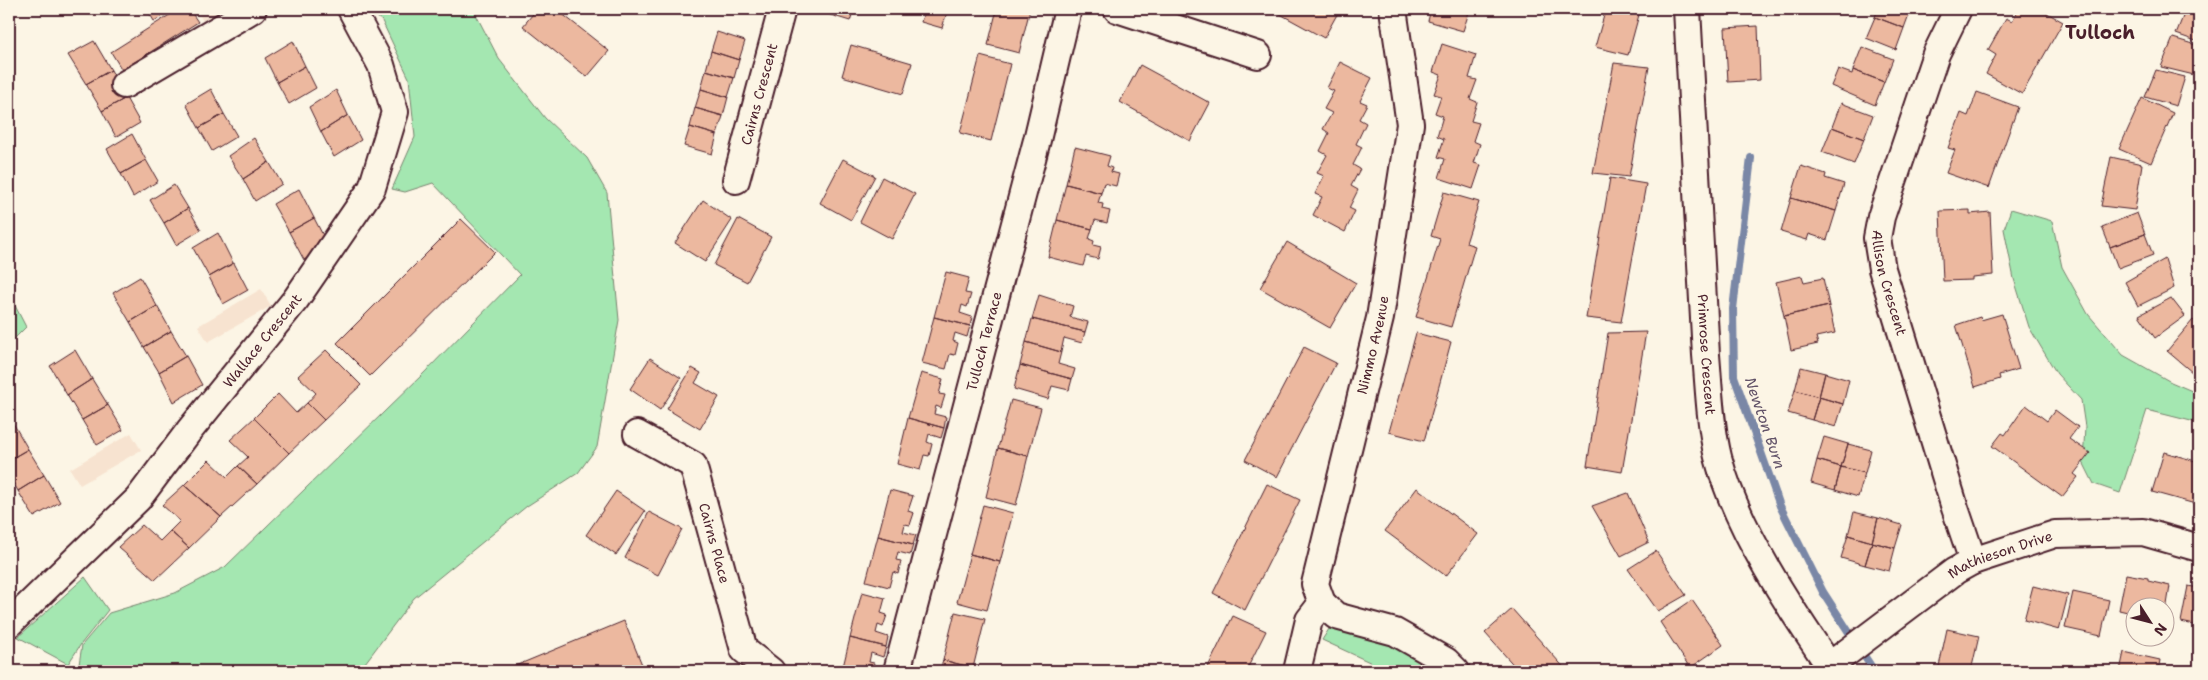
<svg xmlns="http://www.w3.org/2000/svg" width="2208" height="680" font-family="'Shantell Sans',sans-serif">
	<rect width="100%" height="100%" fill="#fcf5e5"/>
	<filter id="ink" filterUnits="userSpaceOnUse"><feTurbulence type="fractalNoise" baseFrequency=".02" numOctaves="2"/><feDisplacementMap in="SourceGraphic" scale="10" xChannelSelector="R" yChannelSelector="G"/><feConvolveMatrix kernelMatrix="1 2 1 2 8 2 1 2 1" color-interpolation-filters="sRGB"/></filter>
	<g filter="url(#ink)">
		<path fill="#f7e3d0" d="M196 9H223L203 21Z
			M261 289 271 306 208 342 198 326Z
			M131 433 141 450 80 485 70 469Z"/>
		<path fill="#a4e7b1" stroke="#77836e" d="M368 9H473L499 59 545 118 587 158 607 193 619 320 597 447 578 473 527 506 414 598 359 671H78L82 645 109 613 175 593 225 567 423 374 520 275 433 183 405 192 392 189 415 137 409 78 382 21Z
			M2011 209 2052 221 2062 267 2088 314 2123 355 2171 382 2199 394V423L2147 410 2120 493 2094 484 2083 462 2085 427 2081 400 2057 374 2029 327 2014 279 2004 229Z
			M9 294 26 327 9 344Z
			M85 577 108 610 81 644 68 664 18 637Z
			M1329 629C1368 631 1405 648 1436 671H1389L1322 640Z"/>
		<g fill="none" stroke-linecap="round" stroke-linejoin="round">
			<path stroke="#7a87a6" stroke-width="8" d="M1751 158 1733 309 1734 376 1780 506 1823 592 1874 671"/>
		</g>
		<path fill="#ecb89f" stroke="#4a1f2b" d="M147 9H177L154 21Z
			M179 9H189L198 22 122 70 111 52Z
			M537 9H556L609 51 587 77 523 26Z
			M822 9H854L850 21 821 12Z
			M925 9H948L942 28 921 22Z
			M997 9H1030L1019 53 988 45Z
			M1271 9H1340L1324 38Z
			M1431 9H1470L1463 31 1428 21Z
			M1596 9 1640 11 1628 55 1595 47 1605 12Z
			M1878 9H1911L1904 28 1875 17Z
			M2019 9H2040L2063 22 2022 94 1986 74 1996 55 1988 50 2006 18 2012 21Z
			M2186 9 2199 10V42L2176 34Z
			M1875 17 1904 28 1896 50 1866 38Z
			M1758 26 1760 80 1728 82 1725 28Z
			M717 32 745 41 739 60 711 51Z
			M2173 38 2199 46V63L2194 75 2161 67Z
			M94 41 111 70 86 84 68 55Z
			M293 41 305 66 277 82 265 58Z
			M1442 44 1476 55 1469 78 1477 80 1470 99 1477 102 1471 121 1479 123 1473 141 1480 144 1474 163 1481 165 1473 189 1439 178 1445 159 1438 157 1444 139 1437 136 1443 116 1435 113 1441 96 1434 94 1441 75 1433 72Z
			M851 45 912 63 903 94 842 76Z
			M1862 47 1893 59 1884 82 1853 70Z
			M711 51 739 60 734 78 706 70Z
			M980 56 1010 64 991 141 960 133Z
			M1340 62 1372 78 1360 101 1367 104 1359 119 1366 123 1356 144 1362 147 1353 165 1360 169 1351 186 1358 190 1349 208 1355 211 1345 232 1313 215 1322 197 1315 194 1324 176 1317 173 1327 155 1320 151 1329 133 1323 129 1332 113 1324 109 1334 91 1327 88Z
			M1614 63 1649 67 1629 177 1593 173Z
			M1140 65 1210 103 1190 141 1120 102Z
			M305 66 316 88 289 104 277 82Z
			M1838 69 1852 74 1853 70 1884 82 1875 105 1831 86Z
			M111 70 126 98 102 111 86 84Z
			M706 70 734 78 728 97 701 89Z
			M2156 70 2185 77 2176 106 2145 97Z
			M211 89 224 114 199 128 186 104Z
			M701 89 728 97 723 116 695 108Z
			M336 90 348 115 321 132 309 107Z
			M1977 92 2018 107 1989 188 1946 173 1955 150 1948 148 1961 113 1968 116Z
			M126 98 140 123 116 137 102 111Z
			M2142 98 2173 113 2151 163 2119 149Z
			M1841 103 1873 115 1864 139 1832 127Z
			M695 108 723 116 717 135 690 127Z
			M224 114 237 136 212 151 199 128Z
			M348 115 361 140 334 157 321 132Z
			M690 127 717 135 712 154 684 146Z
			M1832 127 1864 139 1854 164 1822 152Z
			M132 134 146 160 121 174 107 149Z
			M254 138 269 162 243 179 228 156Z
			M1075 147 1110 156 1107 166 1112 168 1111 172 1119 174 1116 186 1104 183 1101 193 1066 184Z
			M2111 157 2142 164 2135 210 2101 206Z
			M843 159 875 176 851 220 820 203Z
			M146 160 158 181 133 197 121 174Z
			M269 162 282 184 255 201 243 179Z
			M1801 166 1826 174 1825 178 1844 184 1836 211 1791 198Z
			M882 177 915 194 892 239 860 222Z
			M1610 178 1646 184 1621 322 1586 318Z
			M1066 184 1101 193 1098 203 1103 204 1102 209 1110 211 1107 223 1095 220 1092 229 1057 220Z
			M174 185 188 208 164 223 150 200Z
			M299 189 314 218 289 232 273 204Z
			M1444 192 1479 202 1466 243 1475 246 1451 327 1416 317 1440 239 1431 236Z
			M1791 198 1836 211 1827 240 1809 234 1807 240 1781 232Z
			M703 200 732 220 705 262 675 243Z
			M188 208 201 230 176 245 164 223Z
			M1970 210V214L1990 212 1993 275 1972 277V280L1943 281 1940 211Z
			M2137 213 2145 234 2110 247 2102 227Z
			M314 218 328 245 304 260 289 232Z
			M461 219 495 252 370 376 337 343Z
			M738 219 771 237 747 282 714 265Z
			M1057 220 1092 229 1089 239 1094 241 1093 245 1101 247 1098 259 1086 256 1083 266 1048 257Z
			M218 233 233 263 209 277 193 248Z
			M2145 234 2153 255 2118 268 2110 247Z
			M1287 242 1356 283 1330 328 1260 288Z
			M2165 259 2174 288 2138 306 2125 282Z
			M234 263 248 290 223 304 209 277Z
			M946 272 969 278 965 293 971 294 967 307 962 305 960 313 972 317 970 326 934 317Z
			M1802 276 1804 282 1823 278 1829 306 1784 316 1776 282Z
			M140 277 157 306 130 322 113 293Z
			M1039 295 1073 306 1070 317 1088 322 1085 332 1032 319Z
			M2171 298 2185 316 2155 338 2139 315Z
			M157 306 171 331 144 347 130 322Z
			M1829 306 1835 333 1816 337 1818 344 1791 350 1784 316Z
			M2002 314 2019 369 1999 375 2000 379 1975 387 1956 325 1980 317 1981 320Z
			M934 317 970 326 967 337 955 333 953 341 958 343 955 355 950 354 946 369 922 363Z
			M1032 319 1085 332 1082 343 1064 338 1061 352 1026 342Z
			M2193 320 2199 325V378L2167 351Z
			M171 331 186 356 159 372 144 347Z
			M1646 332 1622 472 1587 466 1608 333Z
			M1416 333 1451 342 1424 441 1389 432Z
			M1026 342 1061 352 1058 364 1075 369 1072 379 1020 365Z
			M1304 347 1336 363 1277 477 1245 460Z
			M75 350 92 379 67 395 50 366Z
			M326 350 361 385 324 420 307 403 316 393 298 376Z
			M186 356 202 385 174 402 159 372Z
			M650 358 681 378 660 410 630 389Z
			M1020 365 1072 379 1069 390 1052 386 1048 399 1014 389Z
			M1801 367 1825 373 1819 397 1795 390Z
			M692 368 701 373 695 383 719 397 700 429 667 409Z
			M921 373 943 379 939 394 945 395 941 408 936 406 934 414 946 417 944 428 908 418Z
			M1825 373 1849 380 1843 404 1819 397Z
			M92 379 108 405 82 420 67 395Z
			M1795 390 1819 397 1812 420 1788 413Z
			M278 394 296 413 307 403 324 420 289 453 254 418Z
			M1819 397 1843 404 1836 427 1812 420Z
			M1011 400 1041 408 1028 456 998 448Z
			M108 405 123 430 97 445 82 420Z
			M2026 405 2047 421 2055 410 2078 427 2069 439 2090 453 2074 474 2078 477 2062 497 1992 446 2002 433 2005 435Z
			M9 415 13 423 9 426Z
			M254 418 289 453 257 484 238 466 248 457 230 440Z
			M908 418 944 428 941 438 929 434 927 442 932 444 929 456 924 455 920 470 897 464Z
			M13 423 28 449 9 460V426Z
			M1824 437 1848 444 1841 467 1817 460Z
			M1848 444 1871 450 1865 473 1841 467Z
			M998 448 1028 456 1016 505 986 497Z
			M28 449 44 475 18 491 9 475V460Z
			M2164 452 2199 462V505L2152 492Z
			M209 460 227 477 238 466 257 484 221 517 184 485Z
			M1817 460 1841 467 1835 490 1811 483Z
			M1841 467 1865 473 1858 497 1835 490Z
			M44 475 60 502 34 517 18 491Z
			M1267 484 1300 500 1245 610 1213 593Z
			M184 485 221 517 189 548 170 531 180 521 162 505Z
			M1417 488 1478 534 1446 576 1385 531Z
			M890 490 913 496 908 511 914 513 910 525 905 524 903 532 916 535 913 545 878 536Z
			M616 491 645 511 616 555 586 535Z
			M1628 493 1649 542 1621 556 1592 506Z
			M983 505 1013 513 1000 562 970 554Z
			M649 512 682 529 658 575 625 558Z
			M1854 512 1878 518 1872 542 1848 535Z
			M1878 518 1902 525 1895 548 1872 542Z
			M142 525 160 541 170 531 189 548 155 580 118 547Z
			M1848 535 1872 542 1865 565 1841 558Z
			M878 536 913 545 910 555 898 552 896 560 901 561 898 574 893 572 889 587 866 581Z
			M1872 542 1895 548 1889 571 1865 565Z
			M1656 551 1686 595 1658 611 1628 569Z
			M970 554 1000 562 987 610 957 602Z
			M2126 574 2148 578V581L2170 586 2166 611V608H2136V614L2119 610Z
			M2033 586 2068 595 2059 630 2024 620Z
			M2188 586 2199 588V626L2181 622Z
			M862 592 885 598 881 613 887 615 883 627 878 625 876 633 888 637 886 647 850 638Z
			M2073 592 2109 600 2101 636 2065 628Z
			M1692 600 1723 645 1690 668 1660 622Z
			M1512 609 1567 671H1519L1485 633Z
			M955 612 985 619 973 668 943 660Z
			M1233 616 1266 631 1246 671H1206Z
			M624 621 643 667 632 671H503Z
			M1947 629 1979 636 1971 671H1938Z
			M850 638 886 647 883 657 871 653 869 662 874 663 872 671H842Z
			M2124 652 2160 660 2158 671H2120Z
			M943 660 973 668 972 671H940Z"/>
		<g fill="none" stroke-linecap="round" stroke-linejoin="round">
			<g stroke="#4a1f2b" stroke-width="30">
				<g id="minor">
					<path d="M1117 9 1258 55"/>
					<path id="s1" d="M1687 9 1706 355C1709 389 1710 424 1718 457 1736 528 1792 611 1833 671"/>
					<path id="s2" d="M1958 9 1936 54 1881 217 1877 238 1882 269 1955 508 1973 561"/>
					<path d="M124 85 253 9"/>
					<path id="s3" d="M736 180 782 9"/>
					<path id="s4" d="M637 434 693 465 744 650 771 671"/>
					<path d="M1322 603 1336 616 1395 632 1446 661 1456 671"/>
					<path id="s5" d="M9 624 138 499 189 431 296 299 372 188 395 112 381 65 351 9"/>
					<path id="s6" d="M1829 666 1955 571 1973 561 2055 534 2143 532 2199 548"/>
					<path id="s7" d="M897 671 1037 140 1068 9"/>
					<path id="s8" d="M1297 671 1309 620 1322 603 1315 584 1380 318 1410 124 1393 9"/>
				</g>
			</g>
			<use href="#minor" stroke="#fcf5e5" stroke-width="26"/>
		</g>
	</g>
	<g text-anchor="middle" stroke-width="5" stroke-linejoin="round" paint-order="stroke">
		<g font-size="14" fill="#4a1f2b" stroke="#fcf5e5">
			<text dy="5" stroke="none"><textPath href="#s3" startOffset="89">Cairns Crescent</textPath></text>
			<text dy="5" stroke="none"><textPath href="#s2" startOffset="290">Allison Crescent</textPath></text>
			<text dy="5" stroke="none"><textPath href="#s7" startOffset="341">Tulloch Terrace</textPath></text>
			<text dy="5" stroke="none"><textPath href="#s5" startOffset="381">Wallace Crescent</textPath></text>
			<text dy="5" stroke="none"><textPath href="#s8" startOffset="340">Nimmo Avenue</textPath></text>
			<text dy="5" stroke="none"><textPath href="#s1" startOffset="346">Primrose Crescent</textPath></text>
			<text dy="5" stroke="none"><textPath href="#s4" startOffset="145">Cairns Place</textPath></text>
			<text dy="5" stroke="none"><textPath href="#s6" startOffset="206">Mathieson Drive</textPath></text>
		</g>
		<g font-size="15" font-style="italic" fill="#625368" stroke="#fcf5e5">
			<text transform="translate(1765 423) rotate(71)" y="5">Newton Burn</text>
		</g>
		<g font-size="19" font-weight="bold" fill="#4a1f2b" stroke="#fcf5e5">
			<text x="2100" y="39">Tulloch</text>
		</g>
	</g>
	<rect width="2208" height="680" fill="none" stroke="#fcf5e5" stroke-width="30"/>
	<rect x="15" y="15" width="2178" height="650" fill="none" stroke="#4a1f2b" stroke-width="2" filter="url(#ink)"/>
	<g transform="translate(2150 622) rotate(126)"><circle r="24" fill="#fcf5e5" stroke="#b59f9b"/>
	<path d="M0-4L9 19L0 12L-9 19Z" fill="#4a1f2b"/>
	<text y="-8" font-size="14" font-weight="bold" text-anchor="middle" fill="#4a1f2b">N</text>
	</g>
</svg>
